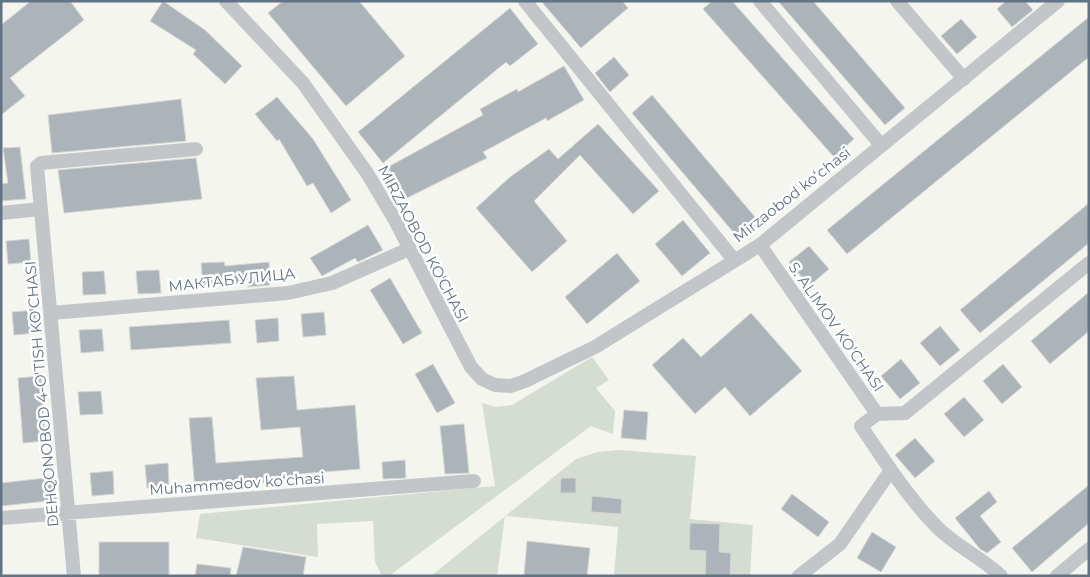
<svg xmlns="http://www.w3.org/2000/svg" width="1090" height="577" font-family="Montserrat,sans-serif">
	<rect width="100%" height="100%" fill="#f5f5f0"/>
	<path fill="#d5dcd1" d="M592 357 609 380 596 388 615 411 613 434 591 426 389 576H382L375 562 373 521 317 524 318 557 196 538 200 514 495 486 482 403 496 407 512 405Z
		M619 450 696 456 690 519 753 525 750 576H614L618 527 505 516 497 576H431L576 459 597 452Z"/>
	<path fill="#acb3b9" stroke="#d6d6d3" d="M31 1H70L84 20 10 78 25 96 1 115V25Z
		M163 1 205 30 242 66 225 84 193 54 196 50 150 21Z
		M283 1H359L405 56 346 106 268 13Z
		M541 1H622L628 8 581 48Z
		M712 1H732L854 139 834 157 703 9Z
		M778 1H813L905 108 885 125Z
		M1006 1H1025L1033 10 1012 27 997 9Z
		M510 8 538 44 510 66 506 62 383 163 358 132Z
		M1089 17V57L847 254 827 230Z
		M961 19 977 37 957 54 941 36Z
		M614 57 629 75 610 92 595 73Z
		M564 66 584 100 547 121 546 118 483 152 487 158 405 199 388 167 483 115 480 109 517 89 518 92Z
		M652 95 760 223 740 240 632 113Z
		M277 97 313 139 351 200 331 213 313 183 307 186 279 139 277 141 255 114Z
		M181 99 186 141 52 153 48 115Z
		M598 124 659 191 633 214 580 155 534 201 567 241 532 272 476 208 510 177 549 149 558 159Z
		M20 147 26 199 1 201V184L8 183 3 148Z
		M196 158 202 199 64 213 58 170Z
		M1089 203V243L980 333 960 310Z
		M683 220 710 253 682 276 655 244Z
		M368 225 383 250 358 262 355 258 322 276 310 258Z
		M29 239 31 262 8 264 6 241Z
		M809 246 829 269 809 286 789 262Z
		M617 253 640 281 587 324 565 297Z
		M224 262 225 266 269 262 270 285 248 287 247 283 203 286 201 263Z
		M159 270 161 293 138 294 136 271Z
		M104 271 106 294 83 295 82 272Z
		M390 278 422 333 403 344 370 290Z
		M1089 292V331L1050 364 1031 341Z
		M35 310 37 333 14 335 12 312Z
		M324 312 326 335 303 337 301 314Z
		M751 313 802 371 750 416 725 387 695 414 652 365 683 338 701 357Z
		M278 318 279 341 257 343 255 320Z
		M229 320 231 343 131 350 129 327Z
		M940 326 960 350 940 366 920 343Z
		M102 329 104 351 81 353 79 330Z
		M901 359 920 383 900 399 881 376Z
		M433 364 455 403 437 413 415 374Z
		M1003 364 1022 387 1002 404 983 381Z
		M41 376 45 441 23 443 18 378Z
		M294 376 297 410 355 405 360 469 299 474 300 480 218 486V490L195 491 189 418 212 417 216 463 303 457 300 427 261 430 256 378Z
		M101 391 103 414 80 415 78 392Z
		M964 397 984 420 964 437 944 414Z
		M624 410 648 412 646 440 621 438Z
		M464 424 469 473 445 474 440 426Z
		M915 438 935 461 915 478 895 455Z
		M405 460 406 478 383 479 382 462Z
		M168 463 169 486 147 488 145 465Z
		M113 471 114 494 92 496 90 473Z
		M55 477 57 500 1 506V483Z
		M561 478H576V493H560Z
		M1089 485V523L1032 572 1012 548Z
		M989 491 997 502 980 516 1001 542 987 553 980 549 955 518Z
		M792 494 829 522 818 537 781 509Z
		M592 496 622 499 621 514 591 512Z
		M690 523 720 524 719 552 731 553 730 576H705L706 551 689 550Z
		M872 532 896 547 881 572 857 558Z
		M527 541 590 548 587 576H524Z
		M99 542H169V576H99Z
		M243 547 306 557 303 576H236Z
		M197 564 231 568 230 576H195Z"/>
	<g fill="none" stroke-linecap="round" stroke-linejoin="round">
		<path stroke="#c2c6c9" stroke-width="14" d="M226 1 303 83 367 173 395 220 471 367 482 379 495 385 511 386 525 381 595 347 760 245 1058 1
			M525 1 734 260
			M760 1 881 145
			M897 1 964 79
			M1 213 41 209
			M760 245 877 414 861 426C883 459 911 502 940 530 958 547 982 558 1001 576
			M51 313 288 293 332 283 409 249
			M877 414 905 413 1089 263
			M1 518 474 481
			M74 576 37 166 41 163 196 149
			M799 576 840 544 891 470
			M1057 576 1089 549"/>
	</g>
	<g text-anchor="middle" stroke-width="5" stroke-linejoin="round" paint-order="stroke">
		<g font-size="15" fill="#627383" stroke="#fff">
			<text transform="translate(792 195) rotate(-38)" y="5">Mirzaobod koʻchasi</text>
			<text transform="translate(423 244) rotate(62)" y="5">MIRZAOBOD KO'CHASI</text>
			<text transform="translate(232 280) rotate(-6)" y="5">МАКТАБ УЛИЦА</text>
			<text transform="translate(836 327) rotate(55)" y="5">S. ALIMOV KO'CHASI</text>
			<text transform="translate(42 394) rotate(-95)" y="5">DEHQONOBOD 4-O'TISH KO'CHASI</text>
			<text transform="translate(237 484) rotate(-4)" y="5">Muhammedov koʻchasi</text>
		</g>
	</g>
	<rect width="1090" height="577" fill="none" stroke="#627383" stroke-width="5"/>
</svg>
